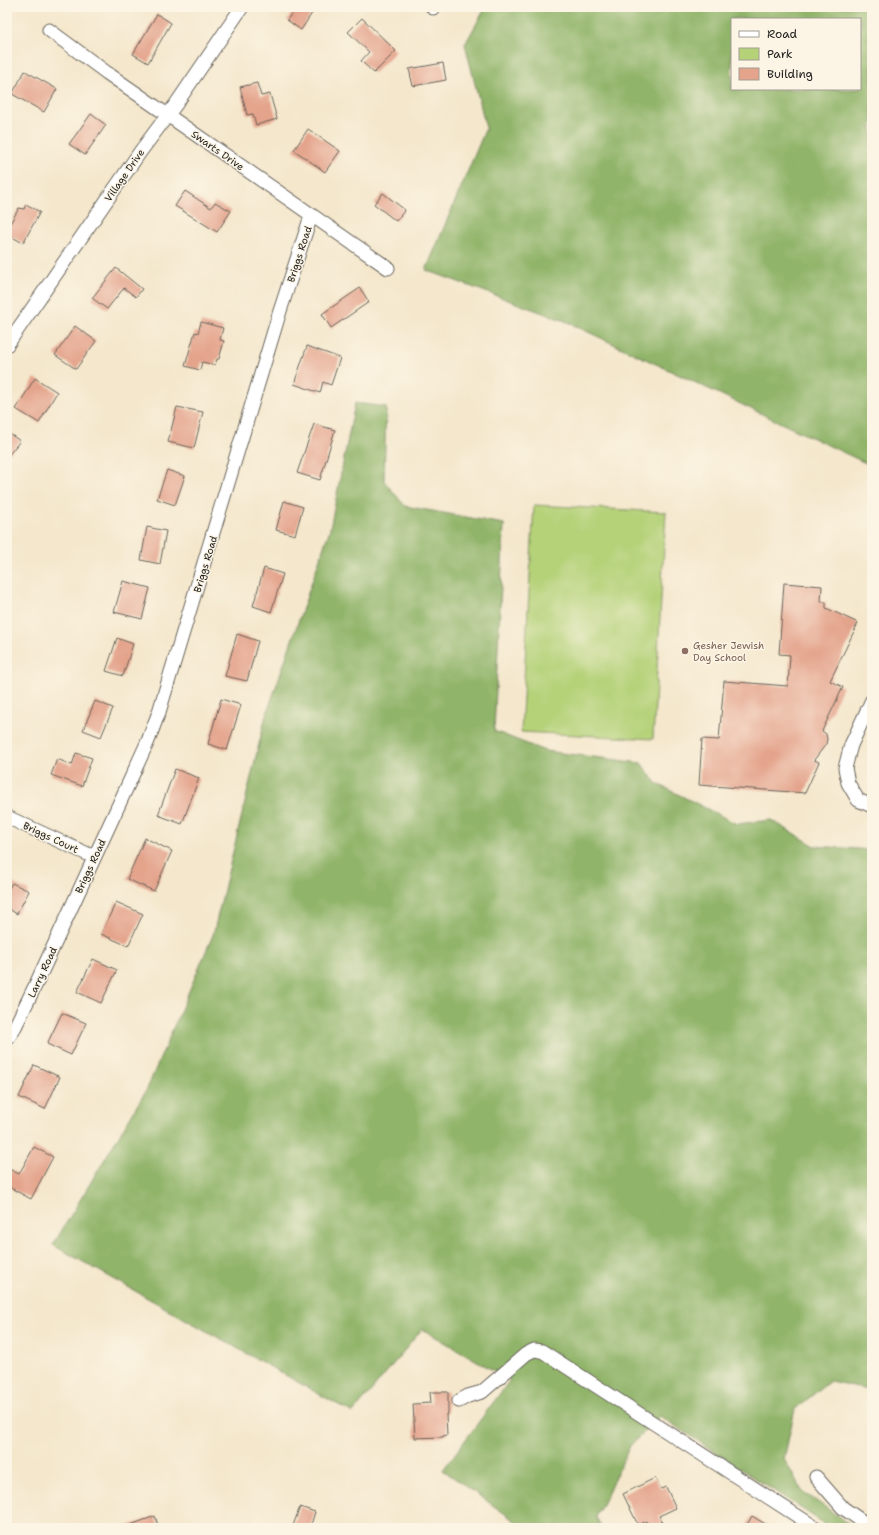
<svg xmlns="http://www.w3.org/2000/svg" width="879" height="1535" font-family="'Shantell Sans',sans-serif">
	<rect width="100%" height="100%" fill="#fcf5e5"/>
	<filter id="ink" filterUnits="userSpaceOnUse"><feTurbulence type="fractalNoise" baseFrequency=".025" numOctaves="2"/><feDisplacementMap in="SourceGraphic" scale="8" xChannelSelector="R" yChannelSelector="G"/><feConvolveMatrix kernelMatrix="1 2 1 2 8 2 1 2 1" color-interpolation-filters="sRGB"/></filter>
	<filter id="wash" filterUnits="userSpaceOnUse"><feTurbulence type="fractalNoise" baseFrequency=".012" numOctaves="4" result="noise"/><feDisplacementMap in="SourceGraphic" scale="16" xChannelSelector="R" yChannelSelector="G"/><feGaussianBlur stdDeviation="0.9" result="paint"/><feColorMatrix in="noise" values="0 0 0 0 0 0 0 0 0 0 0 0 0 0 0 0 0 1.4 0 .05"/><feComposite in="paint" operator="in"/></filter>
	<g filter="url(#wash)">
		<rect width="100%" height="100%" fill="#f4e7cc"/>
		<path fill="#b5d279" stroke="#68774a" d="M534 505 666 512 653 739 521 732Z"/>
		<path fill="#90b469" stroke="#566842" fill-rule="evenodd" d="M486 7H872V466L565 321 426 270 486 128 465 44ZM732 19H860V89H732Z
			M355 403 386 407 384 481 405 506 504 524 494 731 545 751 641 763 656 783 737 824 771 820 815 846 872 850V1390L830 1381 795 1409 784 1459 802 1491 855 1528H831L660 1416 630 1446 596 1517 602 1528H525L443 1470 510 1380 422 1329 353 1413 53 1245 147 1089 213 935 265 719 330 529Z"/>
		<g id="blocks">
			<path fill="#e4a38b" d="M296 7H316L301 30 287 20Z
				M157 14 171 23 148 63 133 54Z
				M362 18 396 51 374 73 361 61 369 52 348 32Z
				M443 63 446 80 413 86 409 69Z
				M25 71 57 89 44 112 12 94Z
				M257 83 261 96 270 94 277 119 256 125 253 114 247 115 240 87Z
				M91 114 106 125 85 155 69 144Z
				M308 129 340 151 325 172 294 150Z
				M185 191 211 208 215 202 231 211 217 232 175 206Z
				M383 193 405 210 396 221 374 204Z
				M26 204 40 212 23 243 7 234V229L19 208 24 209Z
				M116 268 142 289 136 297 124 288 107 309 92 298Z
				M360 288 369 302 331 328 322 314Z
				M201 322 223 328 220 340 224 341 219 359H217L215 365 202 362 200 370 185 366 195 332 198 333Z
				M75 326 96 341 76 369 55 355Z
				M307 346 340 358 331 385 323 382 320 393 294 384Z
				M35 378 57 392 39 423 16 409Z
				M177 407 203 412 194 448 168 442Z
				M314 424 335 430 320 480 297 473Z
				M7 432 20 441 7 457Z
				M167 470 185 476 175 505 157 499Z
				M284 501 303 507 295 535 276 530Z
				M147 527 166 531 160 564 141 560Z
				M264 568 283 574 271 612 253 606Z
				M123 581 150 588 142 619 114 612Z
				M784 583 822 586 821 602H826V608L858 623 830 681 843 687 822 731 826 734 827 739 826 744 814 760 819 762 805 793 699 785 702 739 719 740 724 681 788 686 790 655 779 654Z
				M237 634 258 641 247 681 225 676Z
				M117 638 133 644 123 676 106 671Z
				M221 699 241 705 227 750 208 744Z
				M95 701 113 708 101 737 83 730Z
				M76 753 92 758 82 786 51 775 57 759 72 765Z
				M175 769 199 778 182 824 158 815Z
				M145 838 172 851 154 891 127 879Z
				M12 883 29 891 17 914 7 908V892Z
				M116 902 143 914 128 946 101 934Z
				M93 959 117 970 101 1003 77 992Z
				M62 1013 86 1023 71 1055 47 1044Z
				M34 1065 60 1077 45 1109 19 1097Z
				M34 1147 53 1157 31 1199 7 1186V1168L19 1174Z
				M430 1392H448V1414H446L447 1435 443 1436V1437L415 1438 413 1404 431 1403Z
				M655 1478 661 1489 666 1487 676 1508 659 1516 663 1523 653 1528H650L646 1521 638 1525 623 1494Z
				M300 1507 315 1512 310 1528H292Z
				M155 1516 159 1528H126L125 1527Z
				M752 1516 772 1528H745Z"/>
		</g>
	</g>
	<g filter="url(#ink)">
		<use href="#blocks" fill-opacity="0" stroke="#68635a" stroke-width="1"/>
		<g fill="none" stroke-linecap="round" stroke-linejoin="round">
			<g stroke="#68635a" stroke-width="15">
				<path id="minor" d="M432 7 433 8
					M49 30 107 73 388 268
					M7 345 140 152 176 104 242 7
					M872 700 851 745 845 768 848 783 858 800 872 806
					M7 817 94 857
					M7 1039 13 1031 37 982 132 776 148 741 159 712 280 311 311 216
					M459 1401 468 1396 482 1392 526 1354 534 1350 542 1351 816 1528
					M816 1477 843 1508 872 1528"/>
			</g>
			<use href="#minor" stroke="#fff" stroke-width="13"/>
		</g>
	</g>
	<circle fill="#8d6e63" stroke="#fcf5e5" stroke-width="1.5" cx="685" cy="651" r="4"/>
	<g text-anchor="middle" stroke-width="3" stroke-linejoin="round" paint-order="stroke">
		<g font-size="10" fill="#1c1c1c" stroke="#fcf5e5">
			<text transform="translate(218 150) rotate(35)" y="4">Swarts Drive</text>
			<text transform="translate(124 175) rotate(-55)" y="4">Village Drive</text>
			<text transform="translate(299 254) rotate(-72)" y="4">Briggs Road</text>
			<text transform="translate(205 564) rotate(-73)" y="4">Briggs Road</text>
			<text transform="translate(51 837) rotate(25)" y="4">Briggs Court</text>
			<text transform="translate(90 866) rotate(-65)" y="4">Briggs Road</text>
			<text transform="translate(42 972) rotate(-65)" y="4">Larry Road</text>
		</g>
		<g font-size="10" fill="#785e54" stroke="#fcf5e5" text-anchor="start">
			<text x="693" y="649">Gesher Jewish<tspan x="693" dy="12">Day School</tspan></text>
		</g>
	</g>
	<rect width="879" height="1535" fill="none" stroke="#fcf5e5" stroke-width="24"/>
	<rect x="731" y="18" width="130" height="72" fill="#fcf5e5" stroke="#a29e95"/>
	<rect x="739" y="31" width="20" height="6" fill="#ffffff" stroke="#a29e95"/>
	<text x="767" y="38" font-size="12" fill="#1c1c1c">Road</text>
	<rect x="739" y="48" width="20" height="12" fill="#b5d279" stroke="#a29e95"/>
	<text x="767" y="58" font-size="12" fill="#1c1c1c">Park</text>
	<rect x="739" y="68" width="20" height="12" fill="#e4a38b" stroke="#a29e95"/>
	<text x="767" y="78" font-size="12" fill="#1c1c1c">Building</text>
</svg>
